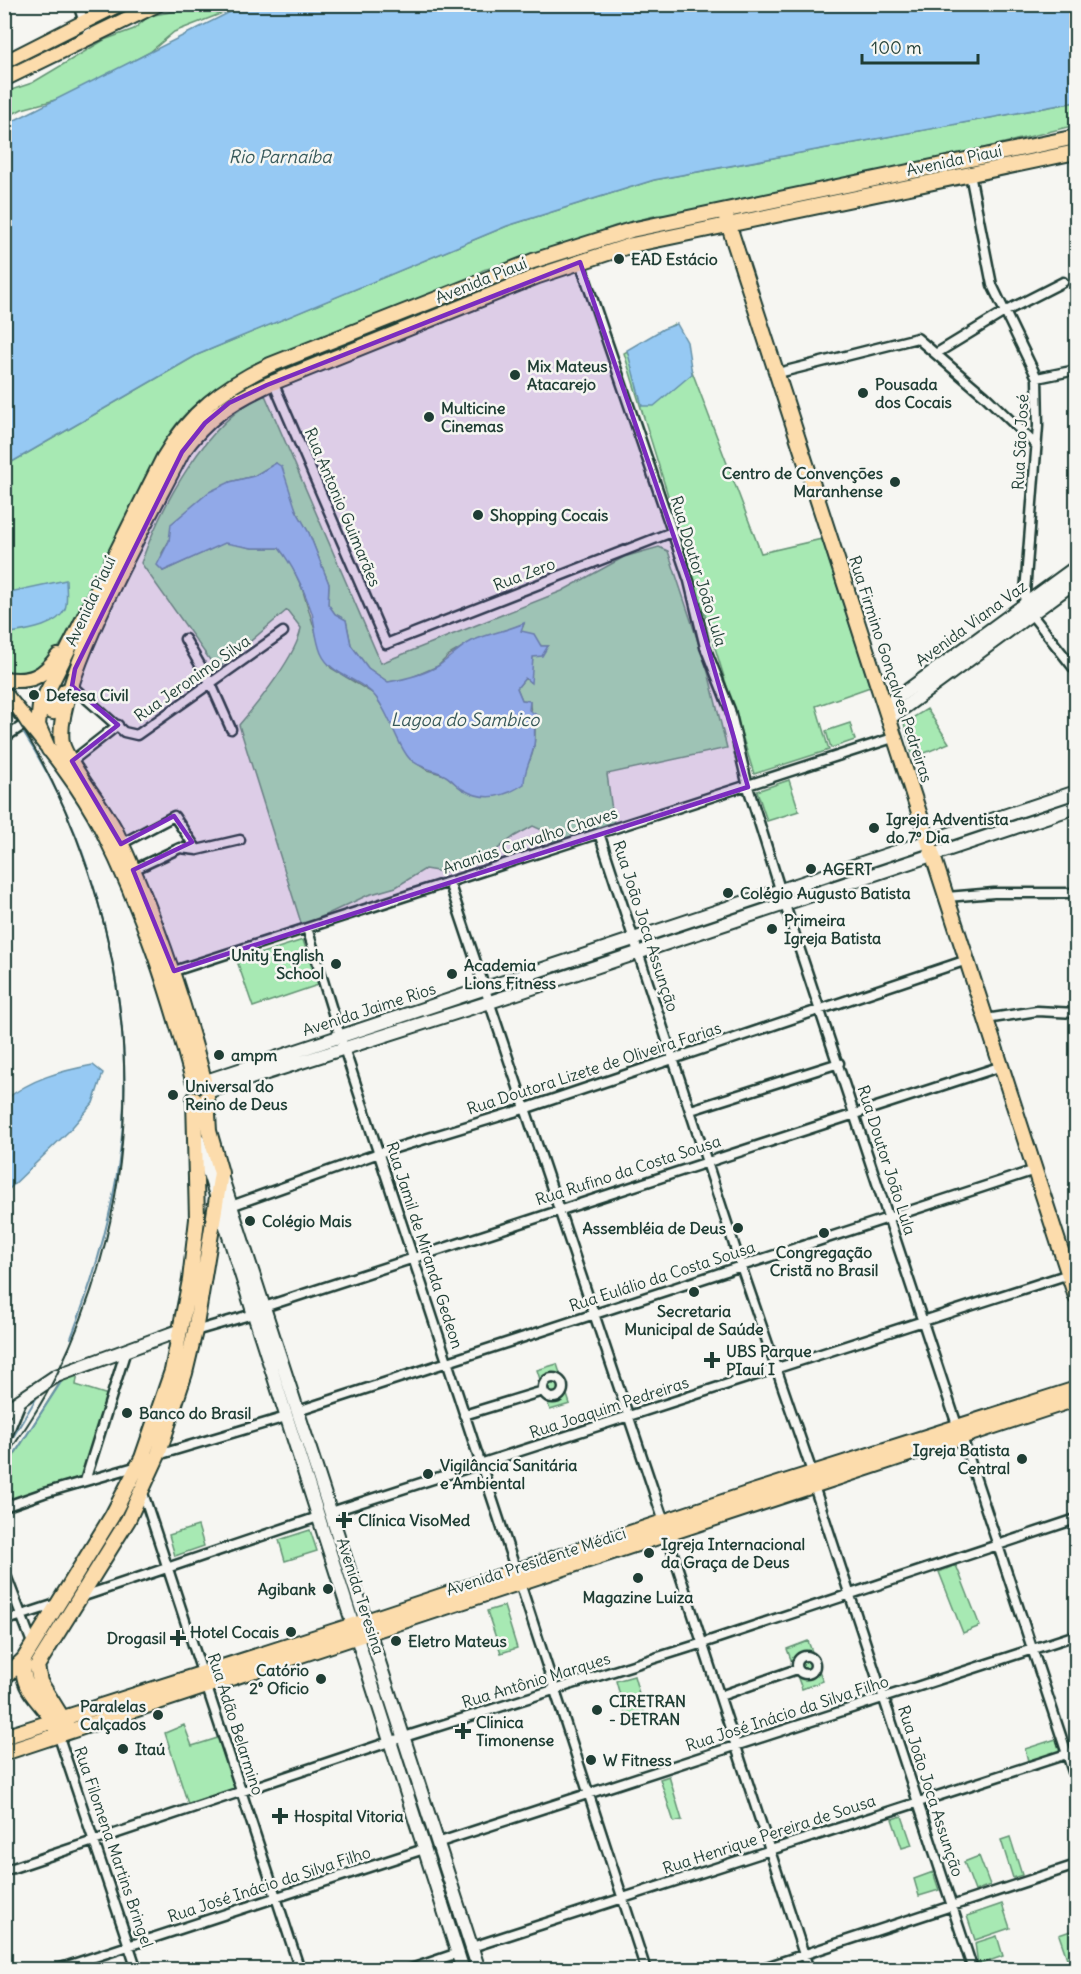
<svg xmlns="http://www.w3.org/2000/svg" width="1081" height="1974" font-family="Delius,sans-serif">
	<rect width="100%" height="100%" fill="#f6f6f2"/>
	<filter id="ink" filterUnits="userSpaceOnUse"><feTurbulence type="fractalNoise" baseFrequency=".0167" numOctaves="2"/><feDisplacementMap in="SourceGraphic" scale="12" xChannelSelector="R" yChannelSelector="G"/><feConvolveMatrix kernelMatrix="1 2 1 2 8 2 1 2 1" color-interpolation-filters="sRGB"/></filter>
	<g filter="url(#ink)">
		<path fill="#a7e9b3" stroke="#639374" stroke-width="1.5" fill-rule="evenodd" d="M207 5H331L256 9 238 7 174 32 150 52 66 97 22 109 5 118V92L32 83 104 40 134 29 149 16Z
			M1076 102V125L901 169 672 215H658L615 226 500 268C488 267 480 269 473 279L254 366C224 382 196 398 175 426 166 437 160 453 153 466 126 515 105 567 77 616 69 632 57 653 43 664 31 673 18 675 5 670V466L197 355 507 226 654 180Z
			M674 324 761 553 822 539 870 687 816 706 829 750 754 774 624 353Z
			M265 395 381 663 562 591 624 557 659 547 668 551 708 672 727 748 607 774 614 825 551 842 542 830 533 826 515 836 480 862 443 872 425 869 396 887 368 895 302 926 239 725C258 703 297 655 301 628L287 610 217 670 141 563C161 507 207 418 265 395ZM276 463 296 510 309 533 329 584 328 604 335 614 346 620 351 645 368 668 388 682 408 679 438 666 449 655 473 641 524 624 521 631 542 646H548L533 657 530 682 525 678 517 688 522 700 530 701C529 711 534 718 535 729 536 783 507 777 463 790L445 775 427 770 410 759 393 723 374 694 331 668 322 653 302 588 290 562 279 548H252L226 542 163 571 162 553 169 541 230 482 254 476Z
			M927 709 949 743 913 758 904 723Z
			M850 723 855 740 831 748 826 731Z
			M789 780 799 811 767 821 757 791Z
			M303 940 318 985 253 1007 237 961Z
			M557 1364 570 1404 550 1410 537 1370Z
			M78 1372 76 1385 108 1395 82 1476 5 1501V1470L64 1376Z
			M198 1526 204 1546 175 1556 169 1535Z
			M310 1530 317 1551 285 1561 279 1540Z
			M956 1565 980 1626 963 1633 939 1572Z
			M504 1606 517 1648 501 1653 487 1611Z
			M808 1641 823 1681 802 1689 787 1649Z
			M634 1676 646 1718 628 1724 616 1681Z
			M184 1725 192 1746 221 1737 238 1789 189 1807 165 1733Z
			M1056 1739 1060 1752 1028 1761 1025 1749Z
			M669 1776 682 1820 674 1822 660 1779Z
			M902 1816 912 1845 902 1848 892 1819Z
			M1010 1837 1022 1875 1013 1878 1001 1840Z
			M979 1856 990 1885 975 1891 964 1862Z
			M933 1872 939 1890 919 1896 914 1879Z
			M1002 1904 1010 1928 975 1940 967 1916Z
			M1076 1929V1962L1069 1964 1059 1935Z
			M997 1936 1003 1956 978 1965 975 1943Z"/>
		<path fill="#96c9f3" stroke="#6691a7" stroke-width="1.5" d="M246 4 1076 5V102L654 180 507 226 197 355 5 466V125Z
			M677 324 687 342 692 374 654 406H642L627 350 663 329Z
			M276 463 282 467 296 510 309 533 329 584 328 604 335 614 346 620 351 645 368 668 388 682C405 679 423 675 438 666 449 659 458 648 472 641 489 633 507 631 524 623L521 631 534 634 541 646H548L542 656 533 657 531 683 525 678 517 688 522 700 530 701 529 710 538 716C532 725 536 735 534 745 532 759 524 769 524 784 505 797 485 802 464 790 457 787 453 780 446 776 435 769 420 769 410 759 398 748 389 711 374 695 359 678 331 676 321 653 316 641 315 626 312 613 304 590 294 567 279 548H252L225 543 163 571 157 565 169 541 171 524 209 492 230 482 254 476Z
			M66 580C66 588 68 601 65 609 57 628 21 631 5 634V593Z
			M93 1065 103 1073 93 1103 68 1132 5 1193V1100C31 1079 60 1071 93 1065Z"/>
		<g fill="none" stroke-linecap="round" stroke-linejoin="round">
			<path stroke="#6691a7" stroke-width="2" d="M21 729C93 838 132 992 123 1123 118 1196 97 1270 71 1338
				M4 1452 40 1392
				M4 1470 63 1379"/>
			<g stroke="#1f3d34" stroke-width="13">
				<path id="street" d="M78 4 89 38
					M970 174 992 285 1037 378 1038 426 1024 605 1076 671
					M580 262 689 581 705 647 730 710 748 787 785 905 957 1425
					M937 353 1006 311 1063 282
					M778 373 917 338 985 396 1036 445
					M1037 378 1076 370
					M273 382 386 644 672 532
					M185 639 211 684 231 729
					M72 686 124 732 137 735 283 632
					M4 738 28 722
					M72 761 118 725
					M599 833 741 1266 812 1472
					M121 844 174 816 197 850
					M133 870 180 848 197 850 240 840
					M449 882 664 1522
					M947 897 994 893H1076
					M307 928 340 1036 516 1571
					M174 971 896 737
					M986 1019 1037 1011 1076 1013
					M691 1110 839 1063
					M231 1206 379 1153 527 1108 967 960
					M264 1307 1002 1066
					M195 1331 253 1314
					M543 1388a10 10 0 1 1 20 0a10 10 0 1 1-20 0Z
					M298 1411 1035 1170
					M464 1415 543 1391
					M962 1437 1076 1781
					M4 1443 23 1397
					M158 1455 286 1417
					M85 1481 126 1350
					M814 1486 973 1970
					M142 1490 300 1970
					M4 1507 44 1493 138 1466
					M331 1512 1069 1274
					M667 1535 809 1970
					M4 1570 32 1643
					M520 1583 646 1970
					M81 1597 318 1517
					M4 1621 59 1603
					M797 1665a9 9 0 1 1 18 0a9 9 0 1 1-18 0Z
					M720 1696 797 1669
					M58 1734 137 1970
					M437 1843 1076 1635
					M4 1871 404 1737 703 1643 1076 1519
					M472 1947 1076 1751
					M55 1970 424 1849
					M408 1970 458 1953
					M757 1970 1076 1865"/>
			</g>
			<g stroke="#1f3d34" stroke-width="16">
				<path id="secondary" d="M886 706 1076 567
					M890 718 1076 581
					M206 1081 1076 792
					M210 1091 490 1002 1076 807
					M198 1139 463 1970
					M221 1175 479 1970
					M4 1411 56 1376 181 1330"/>
			</g>
			<g stroke="#1f3d34" stroke-width="18">
				<path id="primary" d="M4 63 120 4
					M4 79 158 4
					M726 217 1076 1297
					M4 679C30 683 43 677 58 656
					M4 693C39 736 78 781 103 831 143 910 170 995 193 1080
					M46 697 44 709 53 712 65 691
					M49 750 38 725 40 706 163 459C189 413 224 387 270 365L533 261 631 230 1076 137
					M204 1080C182 995 154 912 116 832 105 809 66 762 62 743 52 686 153 510 182 452 207 418 229 403 267 385L538 276 632 245 1076 152
					M24 1659C19 1694 44 1700 56 1728
					M4 1678 24 1659 112 1516 142 1458 172 1371 190 1280 197 1219 194 1099
					M66 1724 40 1682 37 1666 128 1520 158 1455 185 1373 195 1331 221 1173 209 1131 207 1097
					M4 1737 366 1621 753 1492 1076 1389
					M4 1753 1076 1399"/>
			</g>
			<use href="#street" stroke="#f6f6f2" stroke-width="8"/>
			<use href="#secondary" stroke="#f6f6f2" stroke-width="12"/>
			<use href="#primary" stroke="#fcdcac" stroke-width="14"/>
			<path stroke="#1f3d34" stroke-width="1.5" d="M4 70 137 4"/>
			<path stroke="#1f3d34" stroke-width="2" d="M4 701C41 752 67 808 87 867 145 1037 136 1212 57 1374 42 1404 23 1432 4 1460"/>
		</g>
	</g>
	<path fill="#7b2cbf" fill-opacity="0.2" stroke="#7b2cbf" stroke-width="4.5" stroke-linejoin="round" d="M580 262 689 581 748 787 174 971 133 870 192 842 174 816 121 844 72 761 118 725 72 686 75 669 182 452 205 423 229 403 267 385Z"/>
	<g fill="#1f3d34" stroke="#f6f6f2" stroke-width="2">
		<circle cx="619" cy="259" r="6"/>
		<circle cx="515" cy="375" r="6"/>
		<circle cx="863" cy="393" r="6"/>
		<circle cx="429" cy="417" r="6"/>
		<circle cx="895" cy="482" r="6"/>
		<circle cx="478" cy="515" r="6"/>
		<circle cx="34" cy="695" r="6"/>
		<circle cx="874" cy="828" r="6"/>
		<circle cx="811" cy="869" r="6"/>
		<circle cx="728" cy="893" r="6"/>
		<circle cx="772" cy="929" r="6"/>
		<circle cx="336" cy="964" r="6"/>
		<circle cx="452" cy="974" r="6"/>
		<circle cx="219" cy="1055" r="6"/>
		<circle cx="173" cy="1095" r="6"/>
		<circle cx="250" cy="1221" r="6"/>
		<circle cx="738" cy="1228" r="6"/>
		<circle cx="824" cy="1233" r="6"/>
		<circle cx="694" cy="1292" r="6"/>
		<path d="M709 1351h6v6h6v6h-6v6h-6v-6h-6v-6h6z"/>
		<circle cx="127" cy="1413" r="6"/>
		<circle cx="1022" cy="1459" r="6"/>
		<circle cx="428" cy="1474" r="6"/>
		<path d="M341 1511h6v6h6v6h-6v6h-6v-6h-6v-6h6z"/>
		<circle cx="649" cy="1553" r="6"/>
		<circle cx="638" cy="1578" r="6"/>
		<circle cx="328" cy="1589" r="6"/>
		<circle cx="291" cy="1632" r="6"/>
		<path d="M175 1629h6v6h6v6h-6v6h-6v-6h-6v-6h6z"/>
		<circle cx="396" cy="1641" r="6"/>
		<circle cx="321" cy="1679" r="6"/>
		<circle cx="597" cy="1710" r="6"/>
		<circle cx="158" cy="1715" r="6"/>
		<path d="M460 1722h6v6h6v6h-6v6h-6v-6h-6v-6h6z"/>
		<circle cx="123" cy="1749" r="6"/>
		<circle cx="591" cy="1760" r="6"/>
		<path d="M277 1807h6v6h6v6h-6v6h-6v-6h-6v-6h6z"/>
	</g>
	<g text-anchor="middle" stroke-width="5" stroke-linejoin="round" paint-order="stroke">
		<g font-size="16" fill="#1f3d34" stroke="#f6f6f2">
			<text transform="translate(954 160) rotate(-12)" y="6">Avenida Piauí</text>
			<text transform="translate(481 280) rotate(-22)" y="6">Avenida Piauí</text>
			<text transform="translate(1020 442) rotate(-87)" y="6">Rua São José</text>
			<text transform="translate(343 507) rotate(67)" y="6">Rua Antonio Guimarães</text>
			<text transform="translate(699 571) rotate(73)" y="6">Rua Doutor João Lula</text>
			<text transform="translate(524 574) rotate(-21)" y="6">Rua Zero</text>
			<text transform="translate(90 601) rotate(-65)" y="6">Avenida Piauí</text>
			<text transform="translate(971 623) rotate(-36)" y="6">Avenida Viana Vaz</text>
			<text transform="translate(891 669) rotate(72)" y="6">Rua Firmino Gonçalves Pedreiras</text>
			<text transform="translate(192 678) rotate(-35)" y="6">Rua Jeronimo Silva</text>
			<text transform="translate(530 840) rotate(-18)" y="6">Ananias Carvalho Chaves</text>
			<text transform="translate(646 926) rotate(72)" y="6">Rua João Joca Assunção</text>
			<text transform="translate(369 1009) rotate(-18)" y="6">Avenida Jaime Rios</text>
			<text transform="translate(594 1068) rotate(-18)" y="6">Rua Doutora Lizete de Oliveira Farias</text>
			<text transform="translate(887 1160) rotate(72)" y="6">Rua Doutor João Lula</text>
			<text transform="translate(628 1170) rotate(-18)" y="6">Rua Rufino da Costa Sousa</text>
			<text transform="translate(425 1245) rotate(72)" y="6">Rua Jamil de Miranda Gedeon</text>
			<text transform="translate(662 1276) rotate(-18)" y="6">Rua Eulálio da Costa Sousa</text>
			<text transform="translate(609 1407) rotate(-18)" y="6">Rua Joaquim Pedreiras</text>
			<text transform="translate(536 1561) rotate(-18)" y="6">Avenida Presidente Médici</text>
			<text transform="translate(361 1596) rotate(72)" y="6">Avenida Teresina</text>
			<text transform="translate(536 1680) rotate(-17)" y="6">Rua Antônio Marques</text>
			<text transform="translate(787 1713) rotate(-18)" y="6">Rua José Inácio da Silva Filho</text>
			<text transform="translate(236 1724) rotate(72)" y="6">Rua Adão Belarmino</text>
			<text transform="translate(931 1791) rotate(72)" y="6">Rua João Joca Assunção</text>
			<text transform="translate(769 1834) rotate(-18)" y="6">Rua Henrique Pereira de Sousa</text>
			<text transform="translate(114 1847) rotate(71)" y="6">Rua Filomena Martins Bringel</text>
			<text transform="translate(269 1884) rotate(-18)" y="6">Rua José Inácio da Silva Filho</text>
		</g>
		<g font-size="16" font-weight="bold" fill="#1f3d34" stroke="#f6f6f2" text-anchor="start">
			<text x="631" y="265">EAD Estácio</text>
			<text x="527" y="372">Mix Mateus<tspan x="527" dy="18">Atacarejo</tspan></text>
			<text x="875" y="390">Pousada<tspan x="875" dy="18">dos Cocais</tspan></text>
			<text x="441" y="414">Multicine<tspan x="441" dy="18">Cinemas</tspan></text>
			<text x="883" y="479" text-anchor="end">Centro de Convenções<tspan x="883" dy="18">Maranhense</tspan></text>
			<text x="490" y="521">Shopping Cocais</text>
			<text x="46" y="701">Defesa Civil</text>
			<text x="886" y="825">Igreja Adventista<tspan x="886" dy="18">do 7º Dia</tspan></text>
			<text x="823" y="875">AGERT</text>
			<text x="740" y="899">Colégio Augusto Batista</text>
			<text x="784" y="926">Primeira<tspan x="784" dy="18">Igreja Batista</tspan></text>
			<text x="324" y="961" text-anchor="end">Unity English<tspan x="324" dy="18">School</tspan></text>
			<text x="464" y="971">Academia<tspan x="464" dy="18">Lions Fitness</tspan></text>
			<text x="231" y="1061">ampm</text>
			<text x="185" y="1092">Universal do<tspan x="185" dy="18">Reino de Deus</tspan></text>
			<text x="262" y="1227">Colégio Mais</text>
			<text x="726" y="1234" text-anchor="end">Assembléia de Deus</text>
			<text x="824" y="1258" text-anchor="middle">Congregação<tspan x="824" dy="18">Cristã no Brasil</tspan></text>
			<text x="694" y="1317" text-anchor="middle">Secretaria<tspan x="694" dy="18">Municipal de Saúde</tspan></text>
			<text x="726" y="1357">UBS Parque<tspan x="726" dy="18">PIauí I</tspan></text>
			<text x="139" y="1419">Banco do Brasil</text>
			<text x="1010" y="1456" text-anchor="end">Igreja Batista<tspan x="1010" dy="18">Central</tspan></text>
			<text x="440" y="1471">Vigilância Sanitária<tspan x="440" dy="18">e Ambiental</tspan></text>
			<text x="358" y="1526">Clínica VisoMed</text>
			<text x="661" y="1550">Igreja Internacional<tspan x="661" dy="18">da Graça de Deus</tspan></text>
			<text x="316" y="1595" text-anchor="end">Agibank</text>
			<text x="638" y="1603" text-anchor="middle">Magazine Luiza</text>
			<text x="279" y="1638" text-anchor="end">Hotel Cocais</text>
			<text x="166" y="1644" text-anchor="end">Drogasil</text>
			<text x="408" y="1647">Eletro Mateus</text>
			<text x="309" y="1676" text-anchor="end">Catório<tspan x="309" dy="18">2° Oficio</tspan></text>
			<text x="609" y="1707">CIRETRAN<tspan x="609" dy="18">- DETRAN</tspan></text>
			<text x="146" y="1712" text-anchor="end">Paralelas<tspan x="146" dy="18">Calçados</tspan></text>
			<text x="476" y="1728">Clinica<tspan x="476" dy="18">Timonense</tspan></text>
			<text x="135" y="1755">Itaú</text>
			<text x="603" y="1766">W Fitness</text>
			<text x="294" y="1822">Hospital Vitoria</text>
		</g>
		<g font-size="18" font-style="italic" fill="#37595a" stroke="#f6f6f2">
			<text x="280" y="163">Rio Parnaíba</text>
			<text x="465" y="726">Lagoa do Sambico</text>
		</g>
	</g>
	<rect width="1081" height="1974" fill="none" stroke="#f6f6f2" stroke-width="24"/>
	<rect x="12" y="12" width="1057" height="1950" fill="none" stroke="#1f3d34" stroke-width="2" filter="url(#ink)"/>
	<path d="M862 54v9h116v-9" fill="none" stroke="#1f3d34" stroke-width="3"/>
	<text x="871" y="54" font-size="18" fill="#1f3d34" stroke="#f6f6f2" stroke-width="4.5" paint-order="stroke">100 m</text>
</svg>
